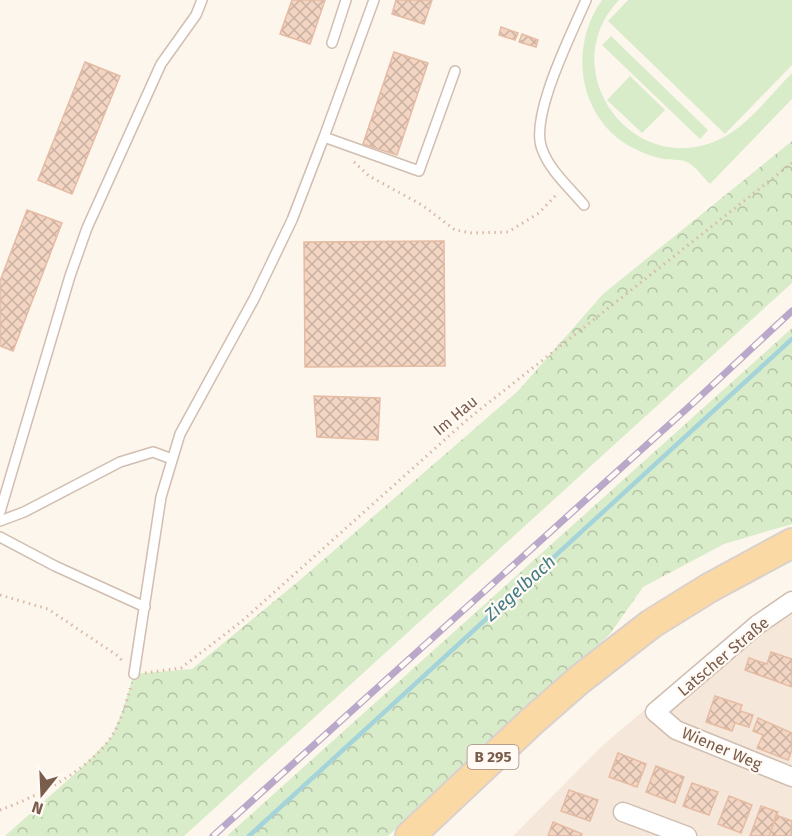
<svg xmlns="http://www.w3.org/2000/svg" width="792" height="836" font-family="'Fira Sans',sans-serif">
	<defs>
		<pattern id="forest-crowns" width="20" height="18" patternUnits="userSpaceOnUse" patternTransform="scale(1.5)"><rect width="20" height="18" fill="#d8ecc9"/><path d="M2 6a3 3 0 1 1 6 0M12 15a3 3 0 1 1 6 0" fill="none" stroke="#b4c2a5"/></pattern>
		<pattern id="building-cross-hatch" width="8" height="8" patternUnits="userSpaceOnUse" patternTransform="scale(1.5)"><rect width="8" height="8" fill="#f3d5c3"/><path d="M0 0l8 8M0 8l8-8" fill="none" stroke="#cab0a1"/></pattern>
	</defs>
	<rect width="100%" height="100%" fill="#fdf6ec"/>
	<path fill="#f5e8da" d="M792 594V836H513L603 745 751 620Z"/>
	<path fill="url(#forest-crowns)" d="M792 141V283L184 836H5L79 770 111 738 123 710 134 674 192 669 300 580 518 391 603 294Z
		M792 328V524L724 544 643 587 610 634 388 836H227Z"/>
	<path fill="#d8ecc9" d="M602 0H619C553 69 631 179 718 140 746 128 771 94 792 73V99L710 184C703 177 695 166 687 162 681 159 670 160 664 159 653 157 643 153 633 148 578 119 568 48 602 0Z
		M628 0H792V65L725 134 608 21Z
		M611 36 708 130 700 139 602 45Z
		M630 76 665 110 642 133 607 100Z"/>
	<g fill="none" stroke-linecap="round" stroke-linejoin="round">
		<path stroke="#a5d3da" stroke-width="4.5" d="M249 836 792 339"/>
	</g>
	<path fill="url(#building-cross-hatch)" stroke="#e6bba3" stroke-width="1.5" d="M292 0H325L310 44 280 34Z
		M396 0H432L424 24 392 14Z
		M501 27 518 33 515 40 499 35Z
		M522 34 538 40 536 47 519 42Z
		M394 52 428 63 397 155 363 144Z
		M85 62 120 76 72 194 38 180Z
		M27 210 62 223 13 351 0 346V281Z
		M444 241 445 366 305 367 304 242Z
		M314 396 380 398 378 440 317 437Z
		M771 652 792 659V687L745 670 749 658 767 664Z
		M715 696 742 705 740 711 753 715 749 727 735 723 732 731 706 722Z
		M758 718 792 733V750L788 760 757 748 763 735 753 731Z
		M618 753 646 764 637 787 609 777Z
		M656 766 684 777 675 803 646 792Z
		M692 783 718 792 709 815 683 806Z
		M569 790 598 800 590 821 561 811Z
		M729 796 752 805 741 833 718 824Z
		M761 806 778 812 769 836H750Z
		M776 815 792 821 791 836H769Z
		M553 822 582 834 581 836H548Z"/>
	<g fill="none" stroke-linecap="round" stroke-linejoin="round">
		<g stroke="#d1beb0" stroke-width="12">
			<path id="lane" d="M374 0 324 137 419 171 455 71
				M332 43 346 0
				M584 205C569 187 550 171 542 149 529 117 572 33 586 0
				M0 512 70 276 87 228 161 64 196 15 202 0
				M0 521 24 512 120 462 153 452 172 459
				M0 537 55 566 145 607
				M134 674 161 497 180 434 254 299 292 220 324 137"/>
		</g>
		<g stroke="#d1beb0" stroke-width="21">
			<path id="street" d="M792 601 757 625 655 712 676 730 792 777
				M623 812 687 836"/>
		</g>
		<g stroke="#dad1cd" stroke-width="32">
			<path id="primary" d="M410 836 530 723 579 680 651 624 709 588 792 543"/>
		</g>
		<path stroke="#d9b8a5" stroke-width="3" stroke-dasharray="1.5 4.5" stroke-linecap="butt" d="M354 162 369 176 422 205 455 230 472 233 508 232 539 213 558 193
			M0 595 48 609 118 656 123 662
			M145 673 181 668 242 621 468 419 792 163
			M0 810C36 797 90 770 111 737 121 723 126 703 131 686"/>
		<use href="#lane" stroke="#fff" stroke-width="9"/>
		<use href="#street" stroke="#fff" stroke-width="18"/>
		<use href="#primary" stroke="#fbd9a5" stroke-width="28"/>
		<g stroke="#b9a8c9" stroke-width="7">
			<path id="rail" d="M213 836 692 404 792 311"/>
		</g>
		<use href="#rail" stroke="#fffaf3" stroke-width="4.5" stroke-dasharray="14" stroke-linecap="butt"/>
	</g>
	<g text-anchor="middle" stroke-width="4.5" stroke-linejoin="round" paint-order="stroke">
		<rect fill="#fffaf3" stroke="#a28b7f" stroke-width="1.5" x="467.5" y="745" width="51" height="24" rx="4.5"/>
		<g font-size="15" font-weight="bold" fill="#7a5c4d">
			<text x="493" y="762">B 295</text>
		</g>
		<g font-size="16" fill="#7a5c4d" stroke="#fffaf3">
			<text transform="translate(455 415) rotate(-40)" y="6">Im Hau</text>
			<text transform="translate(723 656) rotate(-40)" y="6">Latscher Straße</text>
			<text transform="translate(722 748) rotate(23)" y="6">Wiener Weg</text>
		</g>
		<g font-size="18" font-style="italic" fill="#437c86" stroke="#fffaf3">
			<text transform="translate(520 588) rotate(-42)" y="6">Ziegelbach</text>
		</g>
	</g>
	<g transform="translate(42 794) rotate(198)" stroke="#fffaf3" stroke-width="4.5" paint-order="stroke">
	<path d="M0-4.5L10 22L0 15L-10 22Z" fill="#7a5c4d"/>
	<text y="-9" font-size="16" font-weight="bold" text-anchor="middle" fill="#7a5c4d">N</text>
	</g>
</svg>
